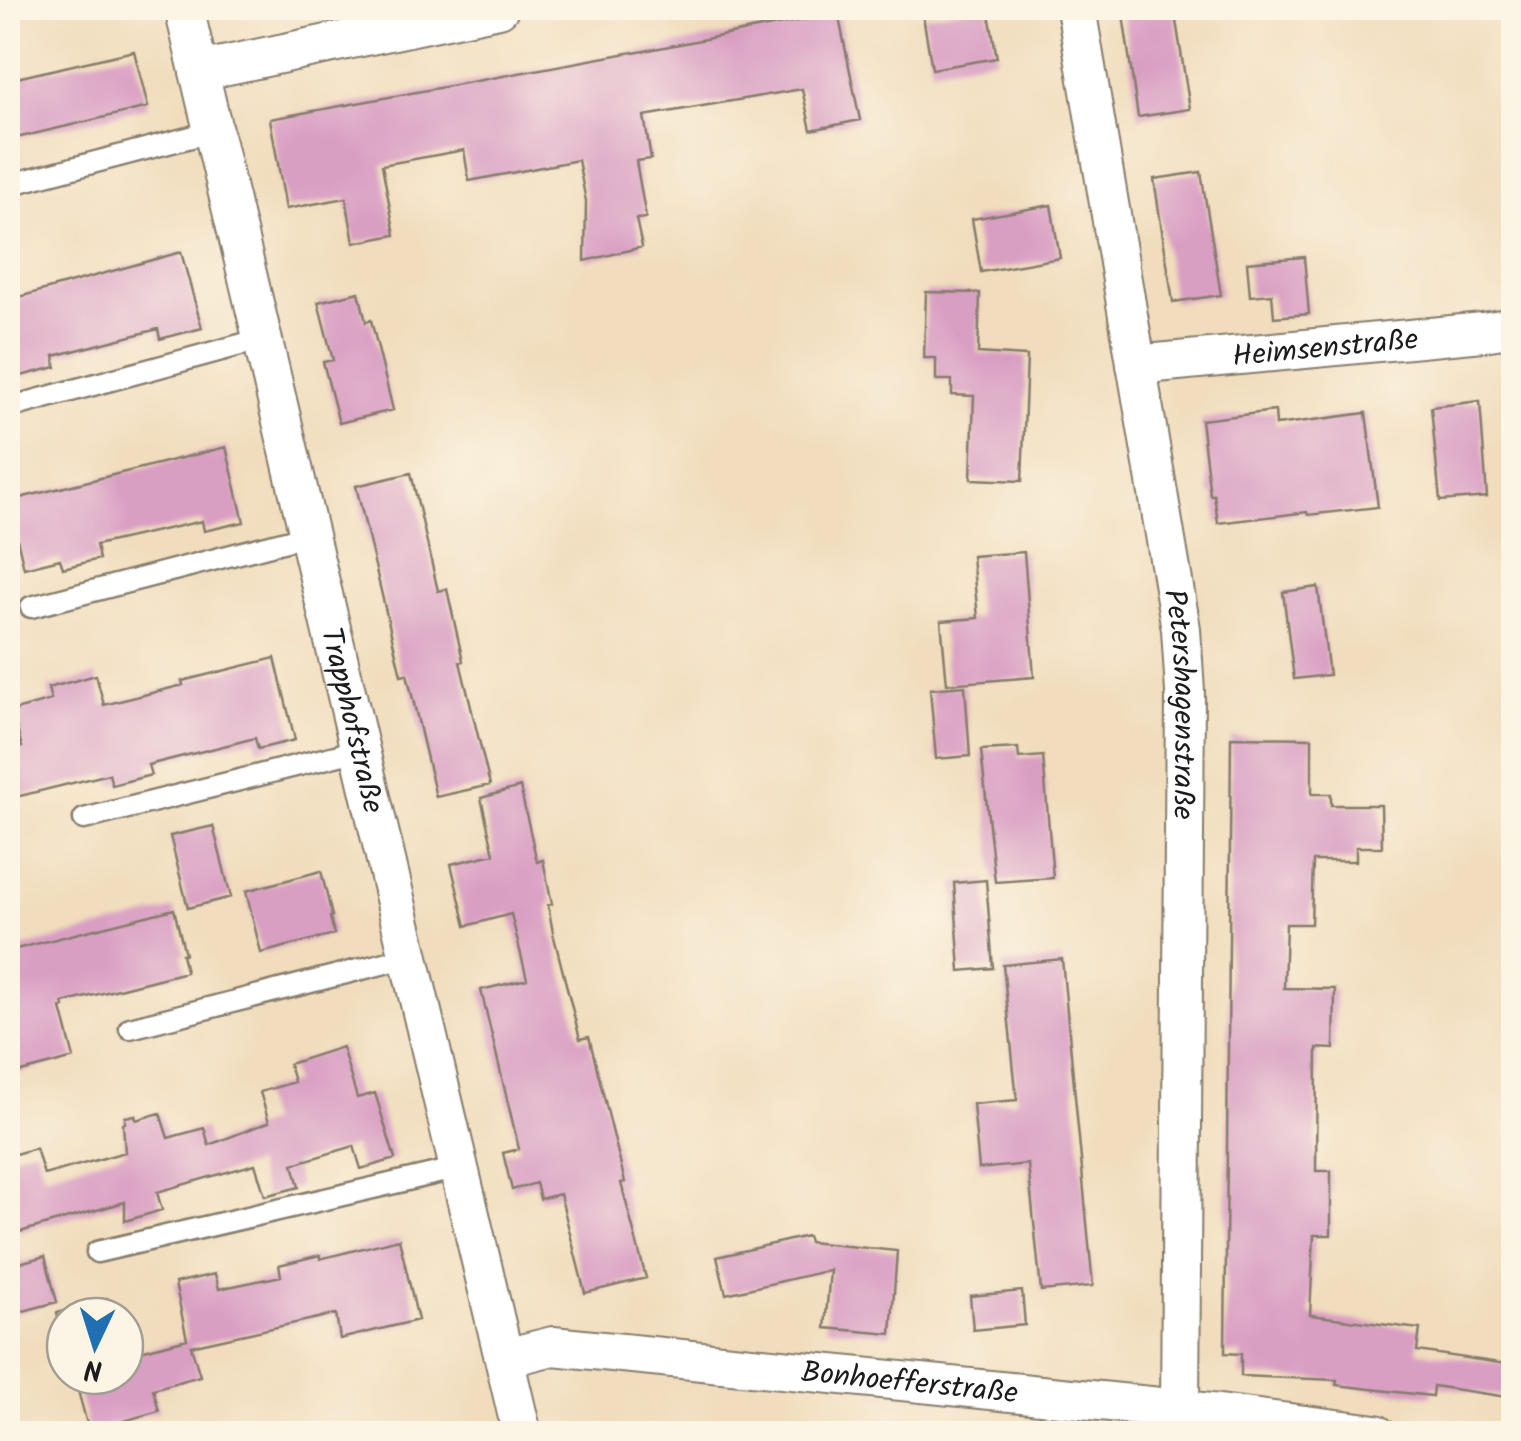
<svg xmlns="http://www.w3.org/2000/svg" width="1521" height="1441" font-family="Kalam,sans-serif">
	<rect width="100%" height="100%" fill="#fcf5e5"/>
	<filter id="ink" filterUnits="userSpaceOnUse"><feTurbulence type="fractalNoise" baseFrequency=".01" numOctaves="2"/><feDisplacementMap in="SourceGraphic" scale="20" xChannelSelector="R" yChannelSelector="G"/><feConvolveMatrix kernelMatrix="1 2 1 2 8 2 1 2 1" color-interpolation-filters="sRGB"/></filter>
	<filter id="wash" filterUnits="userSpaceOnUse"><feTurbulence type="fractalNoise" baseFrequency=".0048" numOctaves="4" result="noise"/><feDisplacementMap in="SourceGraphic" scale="40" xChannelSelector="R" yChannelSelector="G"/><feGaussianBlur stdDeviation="2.25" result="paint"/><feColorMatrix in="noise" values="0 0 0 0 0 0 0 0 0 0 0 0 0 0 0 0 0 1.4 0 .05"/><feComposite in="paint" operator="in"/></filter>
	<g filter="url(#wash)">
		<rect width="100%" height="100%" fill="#f1ddbd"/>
		<g id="blocks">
			<path fill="#d99fc3" d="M973 8H988L997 58 932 69 923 16Z
				M1122 8H1174L1190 109 1138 117Z
				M838 13 860 120 811 130 802 89 644 116 651 159 636 161 646 218 636 219 642 247 585 261 586 201 578 160 469 181 464 150 382 165 395 235 354 243 346 198 286 209 270 119 633 52 634 53Z
				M134 51 148 107 8 140V80Z
				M1201 172 1221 295 1173 302 1154 179Z
				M1051 205 1060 258 981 272 972 219Z
				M181 252 202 328 160 339 158 329 54 356 56 367 17 377 15 366 8 368V300Z
				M1304 257 1309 314 1274 317 1272 294 1250 296 1247 262Z
				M359 292 366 322 371 320 393 410 339 423 323 362 333 360 318 302Z
				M926 292 980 293 978 353 1027 356 1022 481 971 479 974 396 952 395V380H936V358H924Z
				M1480 401 1487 497 1440 501 1431 407Z
				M1275 411 1276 425 1366 413 1378 507 1308 515 1307 512 1218 523 1214 495H1210L1201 420Z
				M226 447 244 522 204 531 202 521 96 545 99 559 63 568 60 559 24 568 8 501Z
				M411 473 438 591 447 589 463 661 460 662 490 785 436 797 407 674 401 675 356 486Z
				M1024 552 1034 677 947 684 941 621 978 618 972 556Z
				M1318 587 1329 675 1294 679 1283 592Z
				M275 658 295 740 258 749 255 738 148 765 151 775 112 785 109 774 8 799V750L22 747 12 711 51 700 48 688 96 675 104 705 183 685 182 681Z
				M965 686 970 756 936 759 930 689Z
				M1231 737 1312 738V794H1331V805H1381L1382 847H1356V861H1313L1311 924H1286L1284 988 1335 989 1334 1049 1317 1048 1316 1171H1331V1235H1314L1310 1315 1420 1329 1417 1351 1514 1365V1398L1433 1386 1432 1396 1336 1385 1337 1380 1241 1376V1354L1225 1353Z
				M1018 748 1019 758 1043 756 1053 878 995 882 981 750Z
				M520 787 537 862 543 860 552 904 548 905 553 933 580 1039 589 1037 625 1182 621 1183 646 1278 585 1293 560 1194 540 1199 536 1183 512 1190 503 1153 519 1149 481 990 527 979 511 914 466 926 451 864 494 854 481 798Z
				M213 826 231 897 188 908 170 836Z
				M321 871 332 916 330 917 334 934 261 953 246 891Z
				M986 880 993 968 960 971 954 883Z
				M174 909 185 954H182L186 972 63 1003 64 1007 61 1008 74 1058 14 1074 8 1049V951Z
				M1062 959 1093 1286 1041 1291 1028 1164 979 1169 973 1104 1017 1100 1003 965Z
				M342 1047 357 1098 375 1093 395 1159 361 1169 354 1146 293 1164 299 1187 265 1196 255 1164 157 1192 162 1210 125 1221V1202L20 1232 8 1191V1156L36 1148 44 1175 125 1152 123 1124 125 1123V1117L135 1115 136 1120 160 1113 168 1138 204 1128 209 1145 269 1122 260 1092 294 1082 289 1064Z
				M807 1236 809 1242 897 1251 891 1334 825 1328 830 1270 726 1294 717 1257Z
				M399 1239 418 1320 340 1339 336 1314 191 1346 200 1376 153 1389 159 1411 89 1431 74 1376H125V1355L187 1339 175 1283 215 1274 219 1289 281 1276 279 1265 320 1255V1259Z
				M45 1256 57 1302 12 1314 8 1297V1266Z
				M1022 1291 1025 1325 973 1330 970 1296Z
				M107 1298 112 1316H65V1342L57 1313Z"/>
		</g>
	</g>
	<g filter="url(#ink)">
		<use href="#blocks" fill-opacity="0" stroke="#867c6c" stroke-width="2.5"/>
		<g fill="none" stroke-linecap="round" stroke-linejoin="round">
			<g stroke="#867c6c" stroke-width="25">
				<path id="lane" d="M8 185 214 131
					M8 408 262 339
					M31 607 309 535
					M84 819 359 750
					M130 1028 409 957
					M97 1252 459 1168"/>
			</g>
			<g stroke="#867c6c" stroke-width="42">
				<g id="street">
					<path id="s1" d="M184 8 522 1434"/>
					<path id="s2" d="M1076 8 1181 629 1185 692 1180 1409"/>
					<path d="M199 71 499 8"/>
					<path id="s3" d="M1136 365 1483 332 1514 327"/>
					<path id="s4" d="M505 1358 553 1346 1180 1409 1376 1434"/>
				</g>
			</g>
			<use href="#lane" stroke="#fff" stroke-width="20"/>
			<use href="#street" stroke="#fff" stroke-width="38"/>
		</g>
	</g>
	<g text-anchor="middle" stroke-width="9" stroke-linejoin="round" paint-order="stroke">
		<g font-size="30" fill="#1c1c1c" stroke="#fcf5e5">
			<text dy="10" stroke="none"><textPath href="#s3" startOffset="190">Heimsenstraße</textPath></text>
			<text dy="10" stroke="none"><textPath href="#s2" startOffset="705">Petershagenstraße</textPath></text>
			<text dy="10" stroke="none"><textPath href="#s1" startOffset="732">Trapphofstraße</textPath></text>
			<text dy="10" stroke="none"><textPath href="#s4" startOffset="408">Bonhoefferstraße</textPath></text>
		</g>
	</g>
	<rect width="1521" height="1441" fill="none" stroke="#fcf5e5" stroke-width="40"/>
	<g transform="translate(95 1346) rotate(184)"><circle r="48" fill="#fcf5e5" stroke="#a29e95" stroke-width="2.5"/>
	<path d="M0-8L18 38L0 25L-18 38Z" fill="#1f6fb2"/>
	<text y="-15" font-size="28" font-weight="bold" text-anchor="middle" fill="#1c1c1c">N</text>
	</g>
</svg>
